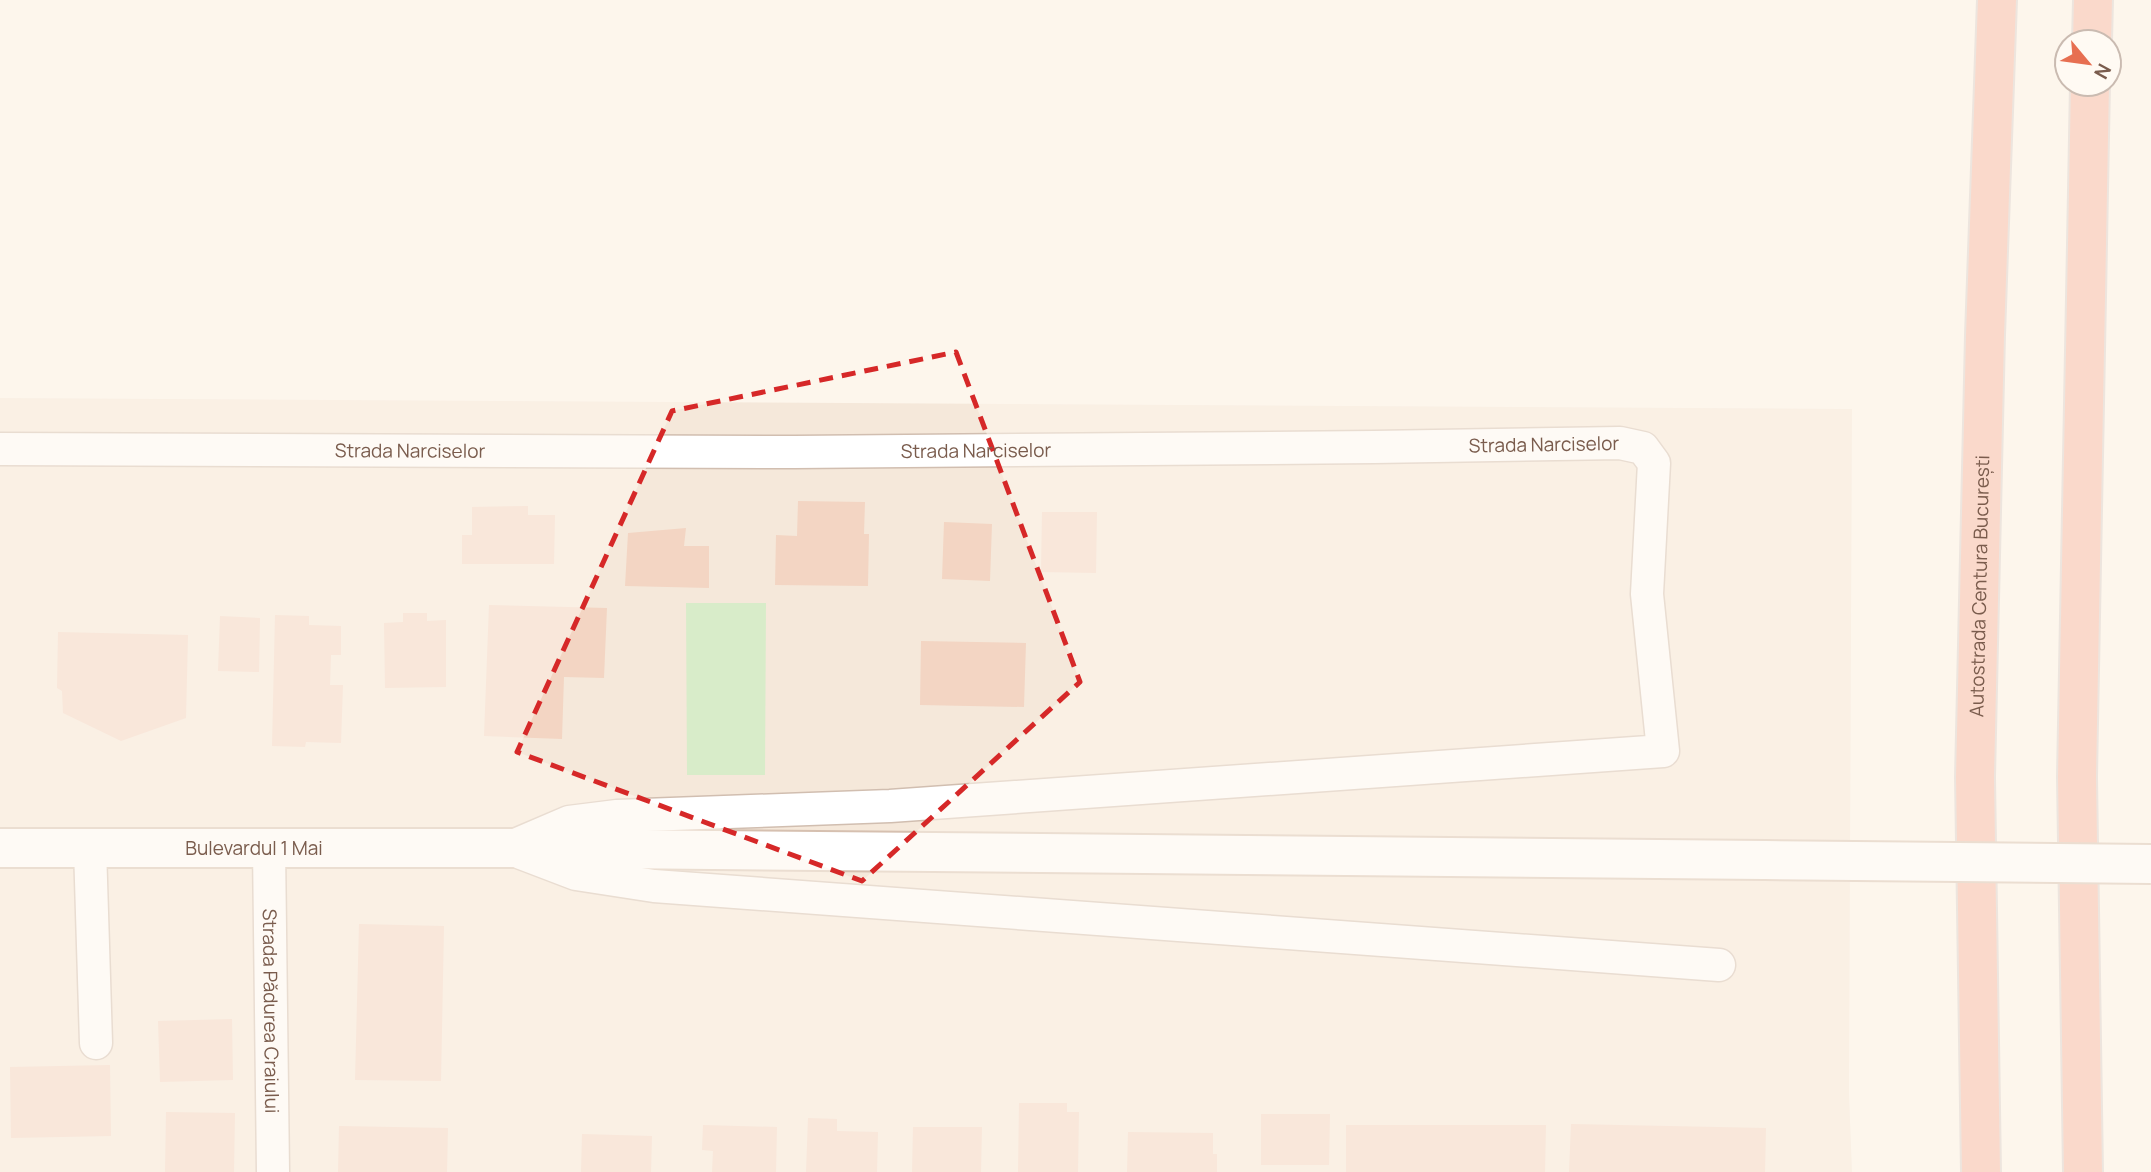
<svg xmlns="http://www.w3.org/2000/svg" width="2151" height="1172" font-family="Manrope,sans-serif">
	<rect width="100%" height="100%" fill="#fdf6ec"/>
	<path fill="#f5e8da" d="M0 398 1852 409 1849 1093 1852 1172H0Z"/>
	<path fill="#d8ecc9" d="M686 603H766L765 775H687Z"/>
	<path fill="#f3d5c3" d="M798 501 865 502 864 534H869L868 586 775 585 776 535 797 536Z
		M528 506V515H555L554 564H462V535H472V507Z
		M1042 512H1097L1096 573 1041 572Z
		M944 522 992 524 990 581 942 579Z
		M686 528 684 546H709V588L625 586 628 533Z
		M489 605 607 608 604 678 564 677 562 739 484 736Z
		M403 613H427V621L446 620V687L385 688 384 623 403 622Z
		M275 615 309 616V625L341 626V655H331L330 685H343L341 743 306 742 305 747 272 746Z
		M220 616 260 618 259 672 218 671Z
		M58 632 188 635 186 718 121 741 63 713 62 691 57 688Z
		M921 641 1026 643 1024 707 920 705Z
		M359 924 444 926 441 1081 355 1080Z
		M232 1019 233 1080 160 1082 158 1021Z
		M110 1065 111 1136 11 1138 10 1067Z
		M1019 1103H1067V1112H1079L1078 1172H1018Z
		M166 1112 235 1113 234 1172H165Z
		M1261 1114H1330L1329 1165H1261Z
		M808 1118 837 1119V1131L878 1132 877 1172H806Z
		M1571 1124 1766 1128 1765 1172H1569Z
		M703 1125 777 1127 776 1172H712L713 1151 702 1150Z
		M1346 1125H1546L1545 1172H1346Z
		M339 1126 448 1128 447 1172H338Z
		M913 1127H982L981 1172H912Z
		M1128 1132 1213 1133V1154H1217V1172H1127Z
		M582 1134 652 1136 651 1172H581Z"/>
	<g fill="none" stroke-linecap="round" stroke-linejoin="round">
		<g stroke="#d1beb0" stroke-width="35">
			<g id="minor">
				<path id="s1" d="M0 449 795 452 1374 447 1620 443 1643 448 1654 463 1647 594 1663 751 890 806 617 816 569 822 513 846"/>
				<path d="M90 848 96 1043"/>
				<path id="s2" d="M269 848 273 1172"/>
				<path d="M521 853 576 874 654 886 1719 965"/>
			</g>
		</g>
		<g stroke="#d6c0b0" stroke-width="42">
			<g id="secondary">
				<path id="s3" d="M0 848H507L1765 860"/>
			</g>
		</g>
		<g stroke="#dad1cd" stroke-width="42">
			<g id="motorway">
				<path d="M2092 42 2093 0"/>
				<path id="s4" d="M1981 1172 1975 777 1985 335 1997 0"/>
				<path d="M2083 1172 2077 777 2090 84"/>
			</g>
		</g>
		<use href="#minor" stroke="#fff" stroke-width="32"/>
		<use href="#secondary" stroke="#fff" stroke-width="38"/>
		<use href="#motorway" stroke="#f7b7a3" stroke-width="38"/>
		<g stroke="#d6c0b0" stroke-width="42" stroke-linecap="butt">
			<path id="secondary-bridge" d="M1765 860 2151 864"/>
		</g>
		<use href="#secondary-bridge" stroke="#fff" stroke-width="38"/>
	</g>
	<path d="M0 0H2151V1172H0ZM956 352 1080 682 862 881 517 752 672 411Z" fill="#fdf6ec" fill-opacity=".55" fill-rule="evenodd"/>
	<path fill="none" stroke="#d62828" stroke-width="5" stroke-dasharray="14 9" stroke-linejoin="round" d="M956 352 1080 682 862 881 517 752 672 411Z"/>
	<g text-anchor="middle" stroke-width="7" stroke-linejoin="round" paint-order="stroke">
		<g font-size="19" fill="#7a5c4d" stroke="#fffaf3">
			<text dy="7" stroke="none"><textPath href="#s1" startOffset="1544">Strada Narciselor</textPath></text>
			<text dy="7" stroke="none"><textPath href="#s1" startOffset="410">Strada Narciselor</textPath></text>
			<text dy="7" stroke="none"><textPath href="#s1" startOffset="976">Strada Narciselor</textPath></text>
			<text dy="7" stroke="none"><textPath href="#s4" startOffset="586">Autostrada Centura București</textPath></text>
			<text dy="7" stroke="none"><textPath href="#s3" startOffset="254">Bulevardul 1 Mai</textPath></text>
			<text dy="7" stroke="none"><textPath href="#s2" startOffset="163">Strada Pădurea Craiului</textPath></text>
		</g>
	</g>
	<g transform="translate(2088 63) rotate(119)"><circle r="33" fill="#fffaf3" stroke="#cabbb1" stroke-width="2"/>
	<path d="M0-5L12 26L0 18L-12 26Z" fill="#e76f51"/>
	<text y="-10" font-size="19" font-weight="bold" text-anchor="middle" fill="#7a5c4d">N</text>
	</g>
</svg>
